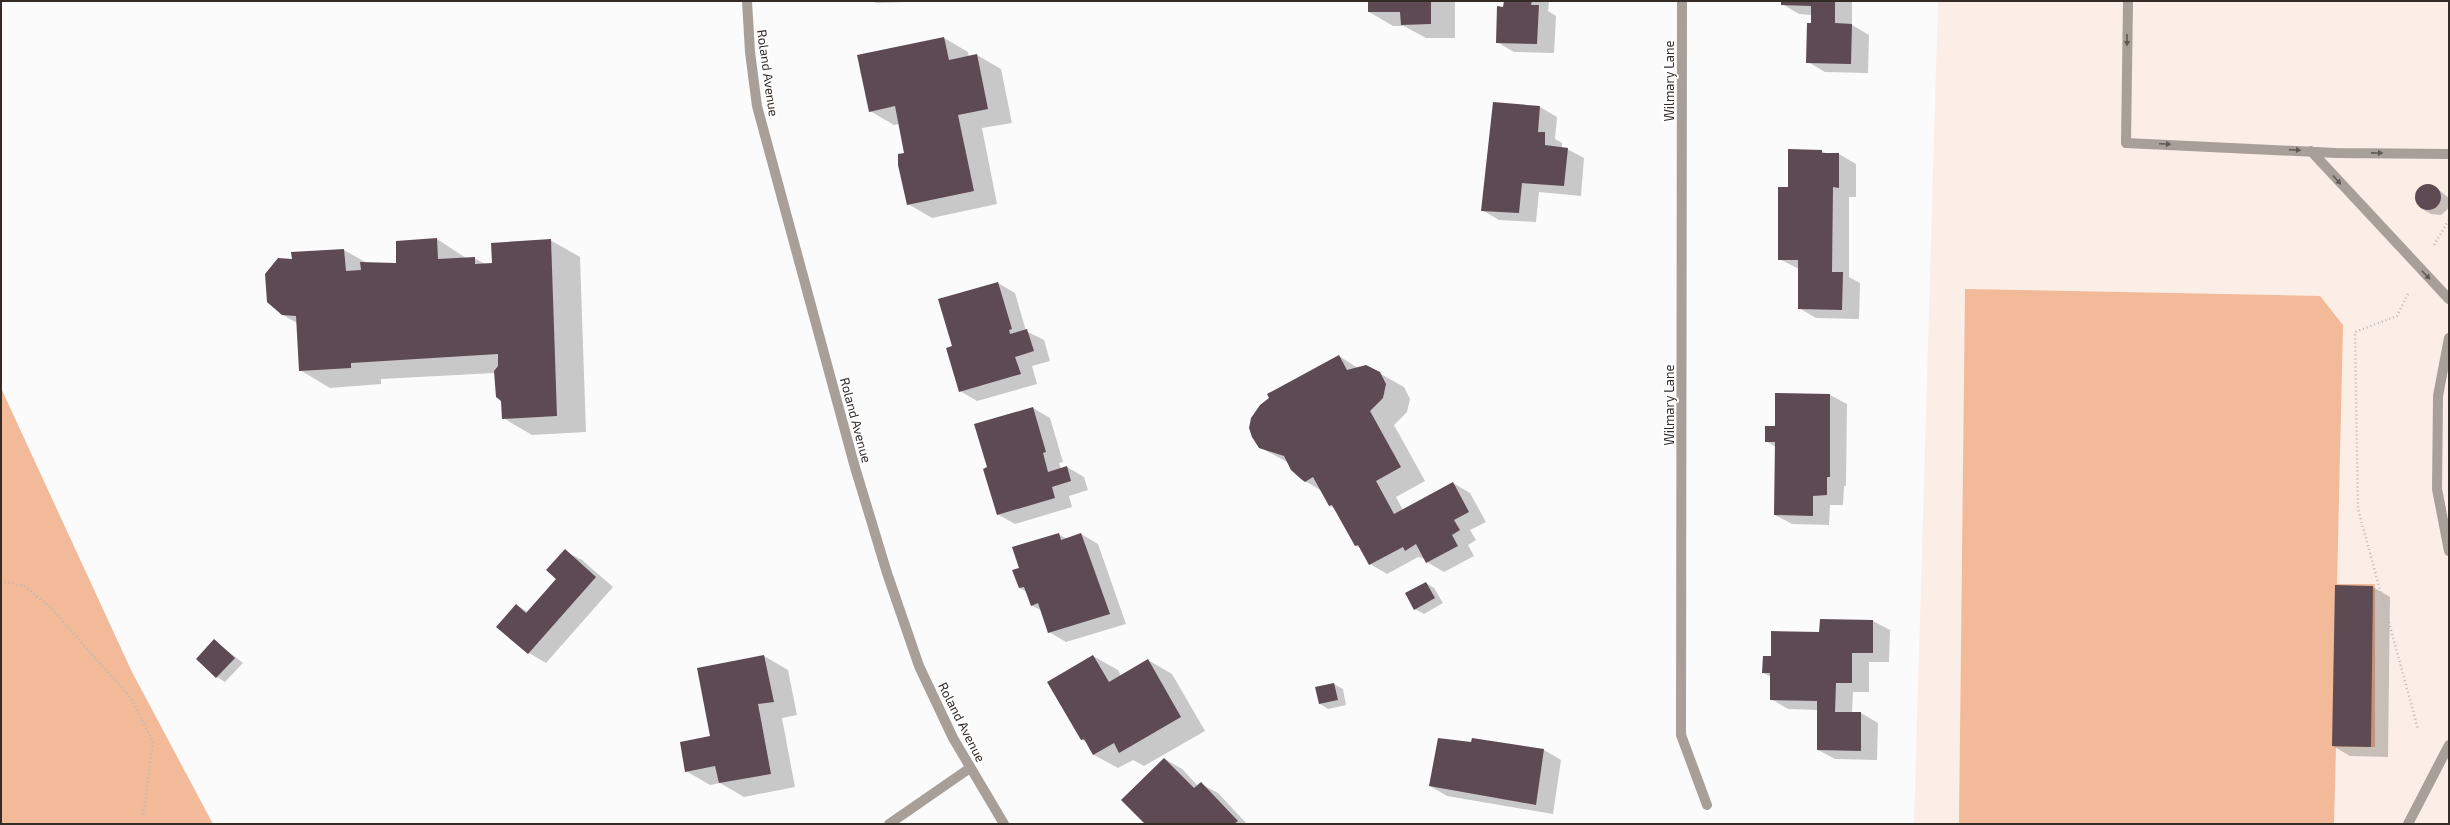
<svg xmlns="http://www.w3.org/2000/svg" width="2450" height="825" font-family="'Exo 2',sans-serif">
	<rect width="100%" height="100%" fill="#fbfbfb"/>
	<path fill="#fbeee7" d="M1938 1H2449V824H1914Z"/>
	<path fill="#f3ba9a" d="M1965 289 2320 296 2343 325 2337 584H2375V747H2336L2334 824H1959Z
		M1 388 132 672 213 824H1Z"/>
	<path fill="#0003" d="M872 1H940L876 3Z
		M1369 1H1455V38H1426L1404 26H1393L1369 12Z
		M1505 1H1549L1548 11 1556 16 1554 53 1514 52 1497 42Z
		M1782 1H1852V25L1869 35 1868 73 1825 72 1808 62 1812 15 1799 14 1782 4Z
		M944 38 968 52 969 57 977 55 1001 69 1012 123 982 128 997 204 932 218 908 204 905 154 899 124 894 125 870 111Z
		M1540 107 1557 117 1555 139 1562 143V148L1567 149 1584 158 1581 196 1539 192 1536 222 1499 220 1482 210Z
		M1822 151 1827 154H1839L1856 164V197H1849V277L1860 283 1859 319 1816 318 1799 308V269L1779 259 1789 188Z
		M2425 185 2434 186 2449 198V208L2441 215 2431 214 2422 209 2416 201 2418 191Z
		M437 239 466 258H474L485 264H493L550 240 580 257 586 432 532 435 503 418 502 400 495 373 381 379V384L330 388 300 370 297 323 283 315 293 260 344 250 367 263 397 264Z
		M998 283 1015 293 1026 331 1044 340 1050 361 1032 366 1037 384 977 401 960 391 954 347Z
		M1339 356 1358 368 1379 373 1404 387 1410 399 1407 412 1394 425 1425 481 1396 497 1403 510 1453 483 1470 493 1486 522 1470 530 1476 540 1468 545 1474 556 1444 572 1427 562 1425 559 1418 557 1387 574 1370 564 1362 549 1356 546 1335 509 1330 506 1322 491 1305 481 1289 463 1259 447Z
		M1830 395 1847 404 1846 486H1844L1843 505H1830L1829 525 1792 524 1775 515 1776 447 1766 441 1776 428Z
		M1033 408 1050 418 1063 462 1059 463 1061 469 1067 467 1084 477 1088 490 1069 496 1072 507 1015 524 997 514 988 468Z
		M1058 534 1067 539 1081 534 1098 544 1126 624 1066 642 1049 632 1042 611 1031 605 1027 592 1019 588 1020 568Z
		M565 551 582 560 613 587 546 663 529 653 516 605 528 612 557 579Z
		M1426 583 1434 588 1443 603 1424 614 1415 609Z
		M2373 587 2390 597 2388 757 2350 756 2333 746Z
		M1873 621 1890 630 1889 662H1869V692H1853L1852 713H1861L1878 723 1877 760 1835 759 1818 750V710L1788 709 1771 699V677L1763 673 1772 657 1820 633Z
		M214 640 243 663 225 682 217 677Z
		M764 656 788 670 797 715 782 718 795 787 744 797 720 783 710 785 686 771Z
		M1093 656 1118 670 1121 676 1148 660 1172 674 1205 731 1144 766 1133 760 1118 768 1094 755 1087 742 1082 740Z
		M1334 684 1343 689 1346 705 1328 709 1320 704Z
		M1473 739 1544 750 1561 760 1553 814 1447 796 1430 786 1472 743Z
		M1165 759 1182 769 1198 786 1201 784 1218 793 1247 824H1146Z"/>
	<path fill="#5e4a53" d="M1368 1H1431V24L1401 25 1400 12H1368Z
		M1504 1H1532L1531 5H1539L1537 44 1496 43 1497 6 1503 7Z
		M1781 1H1835V23L1852 24 1851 64 1806 63 1807 23H1811V6L1781 5Z
		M944 37 949 60 977 54 988 109 958 115 974 191 907 205 898 165V154L904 153 895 106 869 112 857 55Z
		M1493 102 1540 106 1538 132H1545V145L1568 148 1564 186 1522 183 1519 213 1481 211Z
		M1788 149 1822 150V153H1839V188L1833 187 1832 272H1843L1842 310 1798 309V260H1778V187H1788Z
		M2415 197a13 13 0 1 1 26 0a13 13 0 1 1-26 0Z
		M437 238 438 259 475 257V264L492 263 491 243 551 239 557 416 502 419 501 401 496 397 494 371 498 366V354L351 363V368L299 371 296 316 282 315 267 302 265 274 278 258 292 259 291 252 344 249 346 271 361 270 360 262 396 263V241Z
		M998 282 1012 329 1009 330 1010 334 1027 329 1034 351 1015 357 1021 374 959 392 946 348 952 346 938 299Z
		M1339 355 1347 370 1366 365 1380 372 1386 384 1383 398 1370 411 1401 467 1376 481 1394 514 1453 482 1469 512 1454 520 1460 530 1452 535 1458 546 1426 563 1416 544 1405 551 1403 547 1369 565 1358 545 1355 546 1332 505 1329 506 1313 477 1305 482 1301 479 1291 470 1284 456 1259 448 1252 437 1249 428 1251 418 1260 405 1269 398 1267 394Z
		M1775 393 1830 394V477H1827V495L1813 496V516L1774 515 1775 442H1765V426H1775Z
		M1033 407 1046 452 1043 453 1048 472 1067 466 1071 481 1052 487 1055 498 997 515 983 469 987 467 974 424Z
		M1059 533 1061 540 1081 533 1110 614 1048 633 1038 603 1031 606 1024 587 1019 588 1012 570 1019 568 1012 547Z
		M565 549 596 577 528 654 496 627 516 604 526 613 556 579 546 570Z
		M1426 582 1435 598 1414 610 1405 593Z
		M2335 585 2373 586 2371 747 2332 746Z
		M1820 619 1873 620V653H1852V683H1836L1835 712H1861V751L1817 750V701L1770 700V673H1762L1763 656H1771V631L1819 632Z
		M214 639 235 658 216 678 196 659Z
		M764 655 774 702 758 704 771 774 719 783 715 766 685 772 680 742 710 736 697 668Z
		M1093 655 1109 682 1148 659 1181 717 1119 753 1114 743 1093 755 1084 739 1081 740 1047 682Z
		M1334 683 1338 700 1319 704 1315 687Z
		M1438 738 1471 742 1472 738 1544 749 1536 805 1429 786Z
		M1164 758 1194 788 1201 782 1238 821 1234 824H1145L1121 800Z"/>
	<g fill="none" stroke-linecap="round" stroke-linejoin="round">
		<path stroke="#bbb8b7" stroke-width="2.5" stroke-dasharray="1 3" stroke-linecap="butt" d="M2434 245 2449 220
			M2408 294 2397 316 2355 332 2358 509 2418 729
			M1 581 24 586 50 607 131 698 153 742 143 817"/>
		<path stroke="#a89f98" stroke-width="10" d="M2128 1 2126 143 2336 153 2449 154
			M2311 151 2449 299
			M2449 338 2438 396 2437 489 2449 551
			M2408 824 2449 745"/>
		<path stroke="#a89f98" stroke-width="10" d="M747 1 750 52 757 106 854 464 887 573 919 666 953 738 1004 824
			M1682 1 1681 735 1707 805
			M889 824 970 768"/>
	</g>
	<defs><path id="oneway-solid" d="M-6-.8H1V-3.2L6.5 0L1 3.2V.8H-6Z"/></defs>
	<g fill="#625954">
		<use href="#oneway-solid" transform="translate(2127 40) rotate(90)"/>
		<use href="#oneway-solid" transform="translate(2165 144) rotate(3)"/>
		<use href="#oneway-solid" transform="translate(2295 150) rotate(3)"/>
		<use href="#oneway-solid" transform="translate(2377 153) rotate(1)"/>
		<use href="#oneway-solid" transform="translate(2337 180) rotate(48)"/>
		<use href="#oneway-solid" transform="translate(2426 275) rotate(46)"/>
	</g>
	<g text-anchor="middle" stroke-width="4" stroke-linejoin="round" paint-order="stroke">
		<g font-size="13" fill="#342b27" stroke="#fff">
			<text transform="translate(768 73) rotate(82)" y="5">Roland Avenue</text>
			<text transform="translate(1669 81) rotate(-90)" y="5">Wilmary Lane</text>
			<text transform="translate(1669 405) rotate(-90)" y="5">Wilmary Lane</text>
			<text transform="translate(856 420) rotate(75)" y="5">Roland Avenue</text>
			<text transform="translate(962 722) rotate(63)" y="5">Roland Avenue</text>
		</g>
	</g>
	<rect width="2450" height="825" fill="none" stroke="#342b27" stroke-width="4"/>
</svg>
